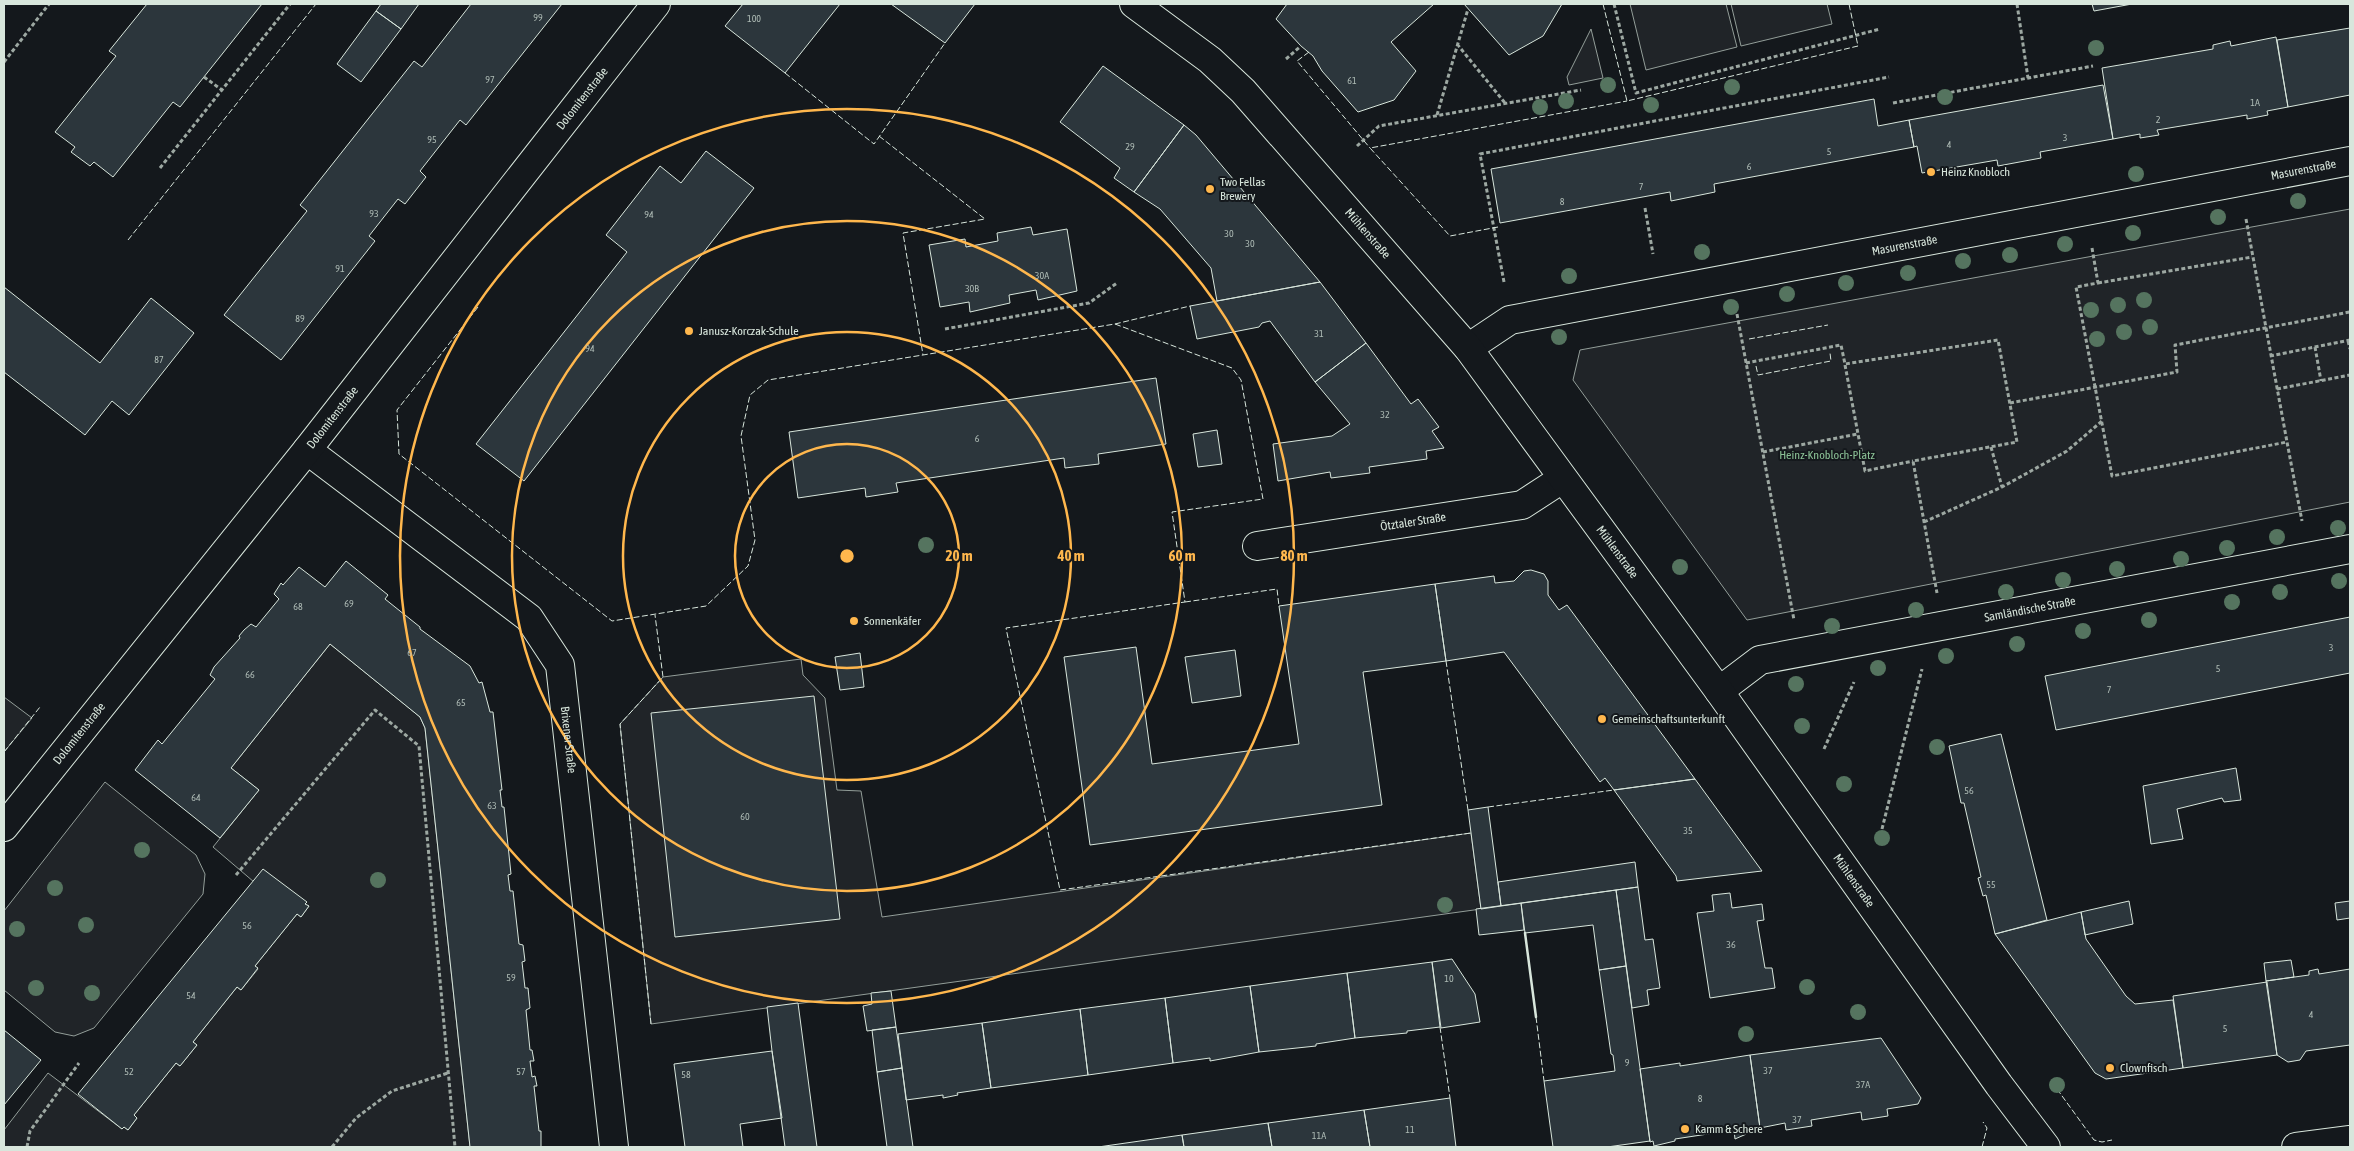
<svg xmlns="http://www.w3.org/2000/svg" width="2354" height="1151" font-family="'Asap Condensed',sans-serif">
	<rect width="100%" height="100%" fill="#14181c"/>
	<path fill="#202428" stroke="#939e99" d="M1630 4H1726L1737 47 1646 70Z
		M1731 4H1827L1832 24 1741 46Z
		M1591 29 1603 78 1569 85 1567 77Z
		M2350 209V502L1747 620 1573 380 1580 350Z
		M330 644 420 717 425 728 470 1147H4V1130L48 1073 122 1129 124 1127 128 1130 137 1118 134 1115 176 1063 180 1066 197 1045 193 1042 237 987 241 990 258 969 255 966 297 914 301 917 309 906 254 882 213 847 259 790 231 768Z
		M801 659 803 675 825 698 837 790 861 791 882 917 1471 833 1481 909 651 1024 620 724 663 677Z
		M4 697 32 718 4 752Z
		M105 782 196 855 205 874 203 894 94 1028 74 1036 55 1032 4 990V911Z"/>
	<path fill="#2c363c" stroke="#d8e6dc" d="M147 4H262L180 107 173 102 113 177 94 162 90 166 71 152 75 147 55 132 116 56 109 51Z
		M381 4H419L401 29 376 11Z
		M471 4H562L466 125 460 120 420 171 426 177 405 204 398 199 369 236 375 241 281 360 224 315 307 211 300 205 414 61 422 67Z
		M743 4H840L785 73 725 26Z
		M891 4H975L945 43Z
		M1287 4H1434L1391 42 1416 71 1394 100 1358 112 1322 71 1313 56 1301 46 1276 19Z
		M1464 4H1562L1543 36 1509 55Z
		M2092 4H2132L2094 11Z
		M376 11 401 29 361 82 337 64Z
		M2350 28V95L2288 107 2277 40Z
		M2276 37 2288 107 2267 111 2268 115 2247 119V115L2157 130 2159 135 2140 138V134L2113 139 2102 68 2213 49V45L2230 41 2231 46Z
		M1103 66 1184 125 1134 192 1114 178 1120 168 1060 122Z
		M2103 85 2113 139 2040 152 2041 158 1998 166 1997 160 1922 173 1917 146 1914 147 1909 120Z
		M1874 99 1878 126 1909 120 1914 147 1714 184 1715 192 1671 201 1670 192 1500 223 1491 169Z
		M1184 125 1196 135 1320 282 1217 301 1211 268 1160 209 1134 192Z
		M706 151 754 188 524 481 476 444 627 252 606 235 660 166 681 183Z
		M1031 227 1033 235 1067 229 1077 291 1038 300 1036 290 1009 295 1010 303 970 312 969 302 940 307 929 245 965 239 966 247 998 241 997 233Z
		M1320 282 1366 343 1315 382 1270 321 1262 323 1259 327 1197 339 1190 306Z
		M4 287 100 363 151 298 194 333 129 415 112 401 85 435 4 372Z
		M1366 343 1411 404 1418 399 1439 427 1432 431 1444 448 1426 451 1427 459 1369 467 1370 473 1331 478 1330 472 1278 481 1273 444 1332 436 1350 424 1315 382Z
		M1156 378 1166 444 1098 454 1099 464 1065 468 1064 458 896 483 898 492 866 497 865 488 798 498 789 432Z
		M1217 430 1222 464 1198 467 1193 434Z
		M346 561 388 595 385 599 420 627V629L470 666 479 683 482 682 490 712H493L502 790H500L502 807H504L511 874 508 875 510 891H513L519 944 523 945 525 961 522 962 525 988H528L530 1008 526 1010 530 1050H532L534 1061H530L532 1077 535 1076 537 1086H534L539 1131H541V1147H470L425 728 420 717 330 644 231 768 259 790 220 838 135 770 158 740 162 744 215 679 210 675 214 667 240 638 239 636 244 630 251 624 256 627 279 599 274 594 281 583 283 585 299 567 325 587Z
		M1531 570 1544 574 1548 581V595L1559 610 1567 605 1695 779 1614 790 1605 778 1600 782 1504 652 1446 661 1435 584 1494 576 1495 583 1514 581 1524 571Z
		M1435 584 1446 661 1363 672 1382 805 1090 845 1064 657 1136 647 1152 764 1299 744 1279 606Z
		M2350 617V673L2056 730 2045 676Z
		M1235 650 1241 696 1192 703 1185 657Z
		M860 653 864 687 840 690 835 657Z
		M814 696 840 919 675 937 651 713Z
		M2001 734 2047 920 1995 934 1986 895 1983 896 1978 878 1981 877 1964 803H1961L1949 746Z
		M2236 768 2241 800 2224 802 2222 798 2177 809 2183 839 2151 844 2143 786Z
		M1695 779 1762 871 1677 881 1676 876 1614 790Z
		M1488 807 1501 906 1481 909 1468 810Z
		M1635 862 1638 887 1501 906 1498 882Z
		M263 869 307 902 305 904 309 906 301 917 297 914 255 966 258 968 241 990 237 987 193 1042 197 1045 180 1066 176 1063 134 1115 137 1118 128 1130 124 1127 122 1129 78 1094Z
		M1638 887 1645 940 1653 939 1660 988 1647 990 1649 1005 1632 1008 1616 890Z
		M1616 890 1626 966 1599 970 1593 925 1525 933 1521 903Z
		M1730 893 1732 908 1762 904 1764 920 1757 921 1765 968H1772L1775 988 1710 998 1697 913 1714 911 1712 895Z
		M2129 901 2133 924 2085 935 2081 912Z
		M2350 901V918L2337 920 2335 903Z
		M1521 903 1524 930 1479 935 1476 909Z
		M2081 912 2086 939 2126 996 2135 1004 2173 1000 2183 1068 2106 1079 2095 1073 1995 934Z
		M1452 959 1475 994 1480 1022 1441 1028 1432 962Z
		M2291 960 2294 977 2266 981 2264 963Z
		M1432 962 1440 1027 1407 1031V1033L1355 1038 1347 973Z
		M1626 966 1650 1141 1607 1147H1553L1544 1081 1615 1071 1613 1055 1611 1054 1599 970Z
		M2318 969 2319 974 2350 969V1045L2306 1051 2300 1060 2288 1062 2277 1055 2266 981 2309 975V971Z
		M1347 973 1355 1038 1316 1044V1046L1259 1052 1250 986Z
		M2267 982 2277 1055 2183 1068 2173 996Z
		M1250 986 1259 1052 1210 1061V1058L1173 1063 1165 998Z
		M891 991 896 1027 867 1031 863 1006 872 1004 871 993Z
		M1165 998 1173 1063 1088 1075 1080 1009Z
		M798 1003 817 1147H785L772 1051 767 1007Z
		M1080 1009 1088 1075 991 1088 982 1023Z
		M982 1023 991 1088 957 1093 958 1095 943 1098V1095L906 1100 898 1034Z
		M896 1027 902 1068 877 1072 872 1030Z
		M4 1030 41 1060 4 1105Z
		M1881 1038 1921 1098 1918 1104 1887 1109 1888 1116 1862 1120 1861 1112 1811 1120 1812 1126 1786 1130 1785 1123 1760 1128 1750 1055Z
		M772 1051 782 1118 740 1124 743 1147H685L674 1064Z
		M1750 1055 1760 1128 1735 1139 1734 1130 1675 1139V1141L1654 1146 1653 1141 1650 1142 1640 1069 1680 1063V1066Z
		M902 1068 913 1147H887L877 1072Z
		M1450 1098 1456 1147H1370L1364 1110Z
		M1364 1110 1370 1147H1272L1268 1123Z
		M1268 1123 1272 1147H1184L1182 1135Z
		M1182 1135 1184 1147H1098Z"/>
	<g fill="none" stroke-linecap="round" stroke-linejoin="round">
		<g stroke="#d8e6dc" stroke-width="30">
			<g id="street">
				<path id="s1" d="M1468 348 1510 320 2350 161"/>
				<path id="s2" d="M307 450 529 618 560 665 614 1147"/>
				<path id="s3" d="M1257 546 1522 505 1562 479"/>
				<path id="s4" d="M1719 691 1760 660 2350 549"/>
				<path id="s5" d="M4 827 307 450 656 4"/>
				<path d="M2296 1147 2350 1140"/>
			</g>
		</g>
		<g stroke="#d8e6dc" stroke-width="30">
			<g id="primary">
				<path id="s6" d="M1134 4 1210 60 1243 91 1468 348 1719 691 1999 1085 2046 1147"/>
			</g>
		</g>
		<path stroke="#9da8a2" stroke-width="3" stroke-dasharray="4 2.5" stroke-linecap="butt" d="M1614 4 1636 93 1880 29
			M2017 4 2028 78
			M1457 44 1505 103
			M1286 59 1301 46
			M4 62 49 4
			M204 77 222 90
			M1893 103 2093 66
			M1437 115 1468 9
			M1357 146 1379 126 1581 90
			M160 168 290 4
			M1645 208 1653 254
			M2246 219 2287 442
			M2092 248 2098 283 2076 287 2112 476 2287 442 2302 521
			M1504 282 1480 154 1889 77
			M2098 283 2252 257
			M1737 314 1794 620
			M945 329 1089 303 1117 283
			M2348 341 2350 349
			M2315 347 2321 381
			M2270 356 2350 340
			M1746 363 1841 345 1845 364 1998 340 2017 442 1913 461 1937 593
			M1845 365 1865 471 1913 461
			M2277 389 2350 375
			M2010 403 2177 372 2175 345 2350 312
			M1991 447 2002 487
			M1763 452 1858 434
			M1924 522 2002 487 2067 451 2102 421
			M1824 749 1854 682
			M1882 829 1922 669
			M236 875 375 710 419 746 455 1147
			M27 1147 30 1131 79 1063
			M332 1147 356 1118 392 1091 448 1073"/>
		<use href="#street" stroke="#14181c" stroke-width="28"/>
		<use href="#primary" stroke="#14181c" stroke-width="28"/>
		<path stroke="#d8e6dc" stroke-width="1" stroke-dasharray="6 2.5" stroke-linecap="butt" d="M1603 4 1627 101 1858 46 1849 4
			M1309 52 1297 61 1370 148
			M785 73 874 144 945 43
			M879 136 985 219 903 233 923 355
			M1498 227 1450 236 1370 148 1627 101
			M128 240 316 4
			M478 307 397 410 399 454 612 621 706 606 748 566 755 540 741 436 750 395 768 380 1115 324 1190 306
			M1115 324 1232 368 1241 380 1263 499 1172 512 1185 602 1006 628 1060 890 1471 833
			M1749 339 1828 325
			M1756 366 1758 375 1831 361 1830 353
			M1185 602 1277 589 1279 606
			M1446 661 1468 810
			M4 752 40 707
			M1488 807 1614 790
			M1536 1017 1544 1081
			M651 1024 620 724 663 677 655 615
			M1440 1027 1450 1098
			M2057 1089 2094 1140 2102 1142 2112 1140
			M1982 1147 1987 1128 1983 1122"/>
		<path stroke="#d8e6dc" stroke-width="2.5" d="M1525 933 1536 1017"/>
	</g>
	<g fill="#55745f">
		<circle cx="2096" cy="48" r="8"/>
		<circle cx="1608" cy="85" r="8"/>
		<circle cx="1732" cy="87" r="8"/>
		<circle cx="1945" cy="97" r="8"/>
		<circle cx="1566" cy="101" r="8"/>
		<circle cx="1651" cy="105" r="8"/>
		<circle cx="1540" cy="107" r="8"/>
		<circle cx="2136" cy="174" r="8"/>
		<circle cx="2298" cy="201" r="8"/>
		<circle cx="2218" cy="217" r="8"/>
		<circle cx="2133" cy="233" r="8"/>
		<circle cx="2065" cy="244" r="8"/>
		<circle cx="1702" cy="252" r="8"/>
		<circle cx="2010" cy="255" r="8"/>
		<circle cx="1963" cy="261" r="8"/>
		<circle cx="1908" cy="273" r="8"/>
		<circle cx="1569" cy="276" r="8"/>
		<circle cx="1846" cy="283" r="8"/>
		<circle cx="1787" cy="294" r="8"/>
		<circle cx="2144" cy="300" r="8"/>
		<circle cx="2118" cy="305" r="8"/>
		<circle cx="1731" cy="307" r="8"/>
		<circle cx="2091" cy="310" r="8"/>
		<circle cx="2150" cy="327" r="8"/>
		<circle cx="2124" cy="332" r="8"/>
		<circle cx="1559" cy="337" r="8"/>
		<circle cx="2097" cy="339" r="8"/>
		<circle cx="2338" cy="528" r="8"/>
		<circle cx="2277" cy="537" r="8"/>
		<circle cx="926" cy="545" r="8"/>
		<circle cx="2227" cy="548" r="8"/>
		<circle cx="2181" cy="559" r="8"/>
		<circle cx="1680" cy="567" r="8"/>
		<circle cx="2117" cy="569" r="8"/>
		<circle cx="2063" cy="580" r="8"/>
		<circle cx="2339" cy="581" r="8"/>
		<circle cx="2006" cy="592" r="8"/>
		<circle cx="2280" cy="592" r="8"/>
		<circle cx="2232" cy="602" r="8"/>
		<circle cx="1916" cy="610" r="8"/>
		<circle cx="2149" cy="620" r="8"/>
		<circle cx="1832" cy="626" r="8"/>
		<circle cx="2083" cy="631" r="8"/>
		<circle cx="2017" cy="644" r="8"/>
		<circle cx="1946" cy="656" r="8"/>
		<circle cx="1878" cy="668" r="8"/>
		<circle cx="1796" cy="684" r="8"/>
		<circle cx="1802" cy="726" r="8"/>
		<circle cx="1937" cy="747" r="8"/>
		<circle cx="1844" cy="784" r="8"/>
		<circle cx="1882" cy="838" r="8"/>
		<circle cx="142" cy="850" r="8"/>
		<circle cx="378" cy="880" r="8"/>
		<circle cx="55" cy="888" r="8"/>
		<circle cx="1445" cy="905" r="8"/>
		<circle cx="86" cy="925" r="8"/>
		<circle cx="17" cy="929" r="8"/>
		<circle cx="1807" cy="987" r="8"/>
		<circle cx="36" cy="988" r="8"/>
		<circle cx="92" cy="993" r="8"/>
		<circle cx="1858" cy="1012" r="8"/>
		<circle cx="1746" cy="1034" r="8"/>
		<circle cx="2057" cy="1085" r="8"/>
	</g>
	<g fill="none" stroke="#ffb74d" stroke-width="2.5">
		<circle cx="847" cy="556" r="112"/>
		<circle cx="847" cy="556" r="224"/>
		<circle cx="847" cy="556" r="335"/>
		<circle cx="847" cy="556" r="447"/>
	</g>
	<g fill="#ffb74d" stroke="#14181c" stroke-width="2">
		<circle cx="1931" cy="172" r="5"/>
		<circle cx="1210" cy="189" r="5"/>
		<circle cx="689" cy="331" r="5"/>
		<circle cx="854" cy="621" r="5"/>
		<circle cx="1602" cy="719" r="5"/>
		<circle cx="2110" cy="1068" r="5"/>
		<circle cx="1685" cy="1129" r="5"/>
	</g>
	<g text-anchor="middle" stroke-width="4" stroke-linejoin="round" paint-order="stroke">
		<g font-size="10" fill="#adbab4">
			<text x="538" y="21">99</text>
			<text x="754" y="22">100</text>
			<text x="490" y="83">97</text>
			<text x="1352" y="84">61</text>
			<text x="2255" y="106">1A</text>
			<text x="2158" y="123">2</text>
			<text x="2065" y="141">3</text>
			<text x="432" y="143">95</text>
			<text x="1949" y="148">4</text>
			<text x="1130" y="150">29</text>
			<text x="1829" y="155">5</text>
			<text x="1749" y="170">6</text>
			<text x="1641" y="190">7</text>
			<text x="1562" y="205">8</text>
			<text x="374" y="217">93</text>
			<text x="649" y="218">94</text>
			<text x="1229" y="237">30</text>
			<text x="1250" y="247">30</text>
			<text x="340" y="272">91</text>
			<text x="1042" y="279">30A</text>
			<text x="972" y="292">30B</text>
			<text x="300" y="322">89</text>
			<text x="1319" y="337">31</text>
			<text x="590" y="352">94</text>
			<text x="159" y="363">87</text>
			<text x="1385" y="418">32</text>
			<text x="977" y="442">6</text>
			<text x="349" y="607">69</text>
			<text x="298" y="610">68</text>
			<text x="2331" y="651">3</text>
			<text x="412" y="656">67</text>
			<text x="2218" y="672">5</text>
			<text x="250" y="678">66</text>
			<text x="2109" y="693">7</text>
			<text x="461" y="706">65</text>
			<text x="1969" y="794">56</text>
			<text x="196" y="801">64</text>
			<text x="492" y="809">63</text>
			<text x="745" y="820">60</text>
			<text x="1688" y="834">35</text>
			<text x="1991" y="888">55</text>
			<text x="247" y="929">56</text>
			<text x="1731" y="948">36</text>
			<text x="511" y="981">59</text>
			<text x="1449" y="982">10</text>
			<text x="191" y="999">54</text>
			<text x="2311" y="1018">4</text>
			<text x="2225" y="1032">5</text>
			<text x="1627" y="1066">9</text>
			<text x="1768" y="1074">37</text>
			<text x="129" y="1075">52</text>
			<text x="521" y="1075">57</text>
			<text x="686" y="1078">58</text>
			<text x="1863" y="1088">37A</text>
			<text x="1700" y="1102">8</text>
			<text x="1797" y="1123">37</text>
			<text x="1410" y="1133">11</text>
			<text x="1319" y="1139">11A</text>
		</g>
		<g font-size="12" fill="#d8e6dc" stroke="#14181c">
			<text dy="4" stroke="none"><textPath href="#s5" startOffset="930">Dolomitenstraße</textPath></text>
			<text dy="4" stroke="none"><textPath href="#s1" startOffset="858">Masurenstraße</textPath></text>
			<text dy="4" stroke="none"><textPath href="#s6" startOffset="329">Mühlenstraße</textPath></text>
			<text dy="4" stroke="none"><textPath href="#s1" startOffset="452">Masurenstraße</textPath></text>
			<text dy="4" stroke="none"><textPath href="#s5" startOffset="525">Dolomitenstraße</textPath></text>
			<text dy="4" stroke="none"><textPath href="#s3" startOffset="158">Ötztaler Straße</textPath></text>
			<text dy="4" stroke="none"><textPath href="#s6" startOffset="734">Mühlenstraße</textPath></text>
			<text dy="4" stroke="none"><textPath href="#s4" startOffset="326">Samländische Straße</textPath></text>
			<text dy="4" stroke="none"><textPath href="#s5" startOffset="120">Dolomitenstraße</textPath></text>
			<text dy="4" stroke="none"><textPath href="#s2" startOffset="410">Brixener Straße</textPath></text>
			<text dy="4" stroke="none"><textPath href="#s6" startOffset="1139">Mühlenstraße</textPath></text>
		</g>
		<g font-size="12" fill="#d8e6dc" stroke="#14181c" text-anchor="start">
			<text x="1941" y="176">Heinz Knobloch</text>
			<text x="1220" y="186">Two Fellas<tspan x="1220" dy="14">Brewery</tspan></text>
			<text x="699" y="335">Janusz-Korczak-Schule</text>
			<text x="864" y="625">Sonnenkäfer</text>
			<text x="1612" y="723">Gemeinschaftsunterkunft</text>
			<text x="2120" y="1072">Clownfisch</text>
			<text x="1695" y="1133">Kamm &amp; Schere</text>
		</g>
		<g font-size="12" fill="#8ac095" stroke="#14181c">
			<text x="1827" y="459">Heinz-Knobloch-Platz</text>
		</g>
	</g>
	<circle cx="847" cy="556" r="8" fill="#ffb74d" stroke="#14181c" stroke-width="2.5"/>
	<g font-size="15" text-anchor="middle" font-weight="bold" fill="#ffb74d" stroke="#14181c" stroke-width="4" stroke-linejoin="round" paint-order="stroke">
		<text x="959" y="561">20 m</text>
		<text x="1071" y="561">40 m</text>
		<text x="1182" y="561">60 m</text>
		<text x="1294" y="561">80 m</text>
	</g>
	<rect width="2354" height="1151" fill="none" stroke="#d8e6dc" stroke-width="10"/>
</svg>
